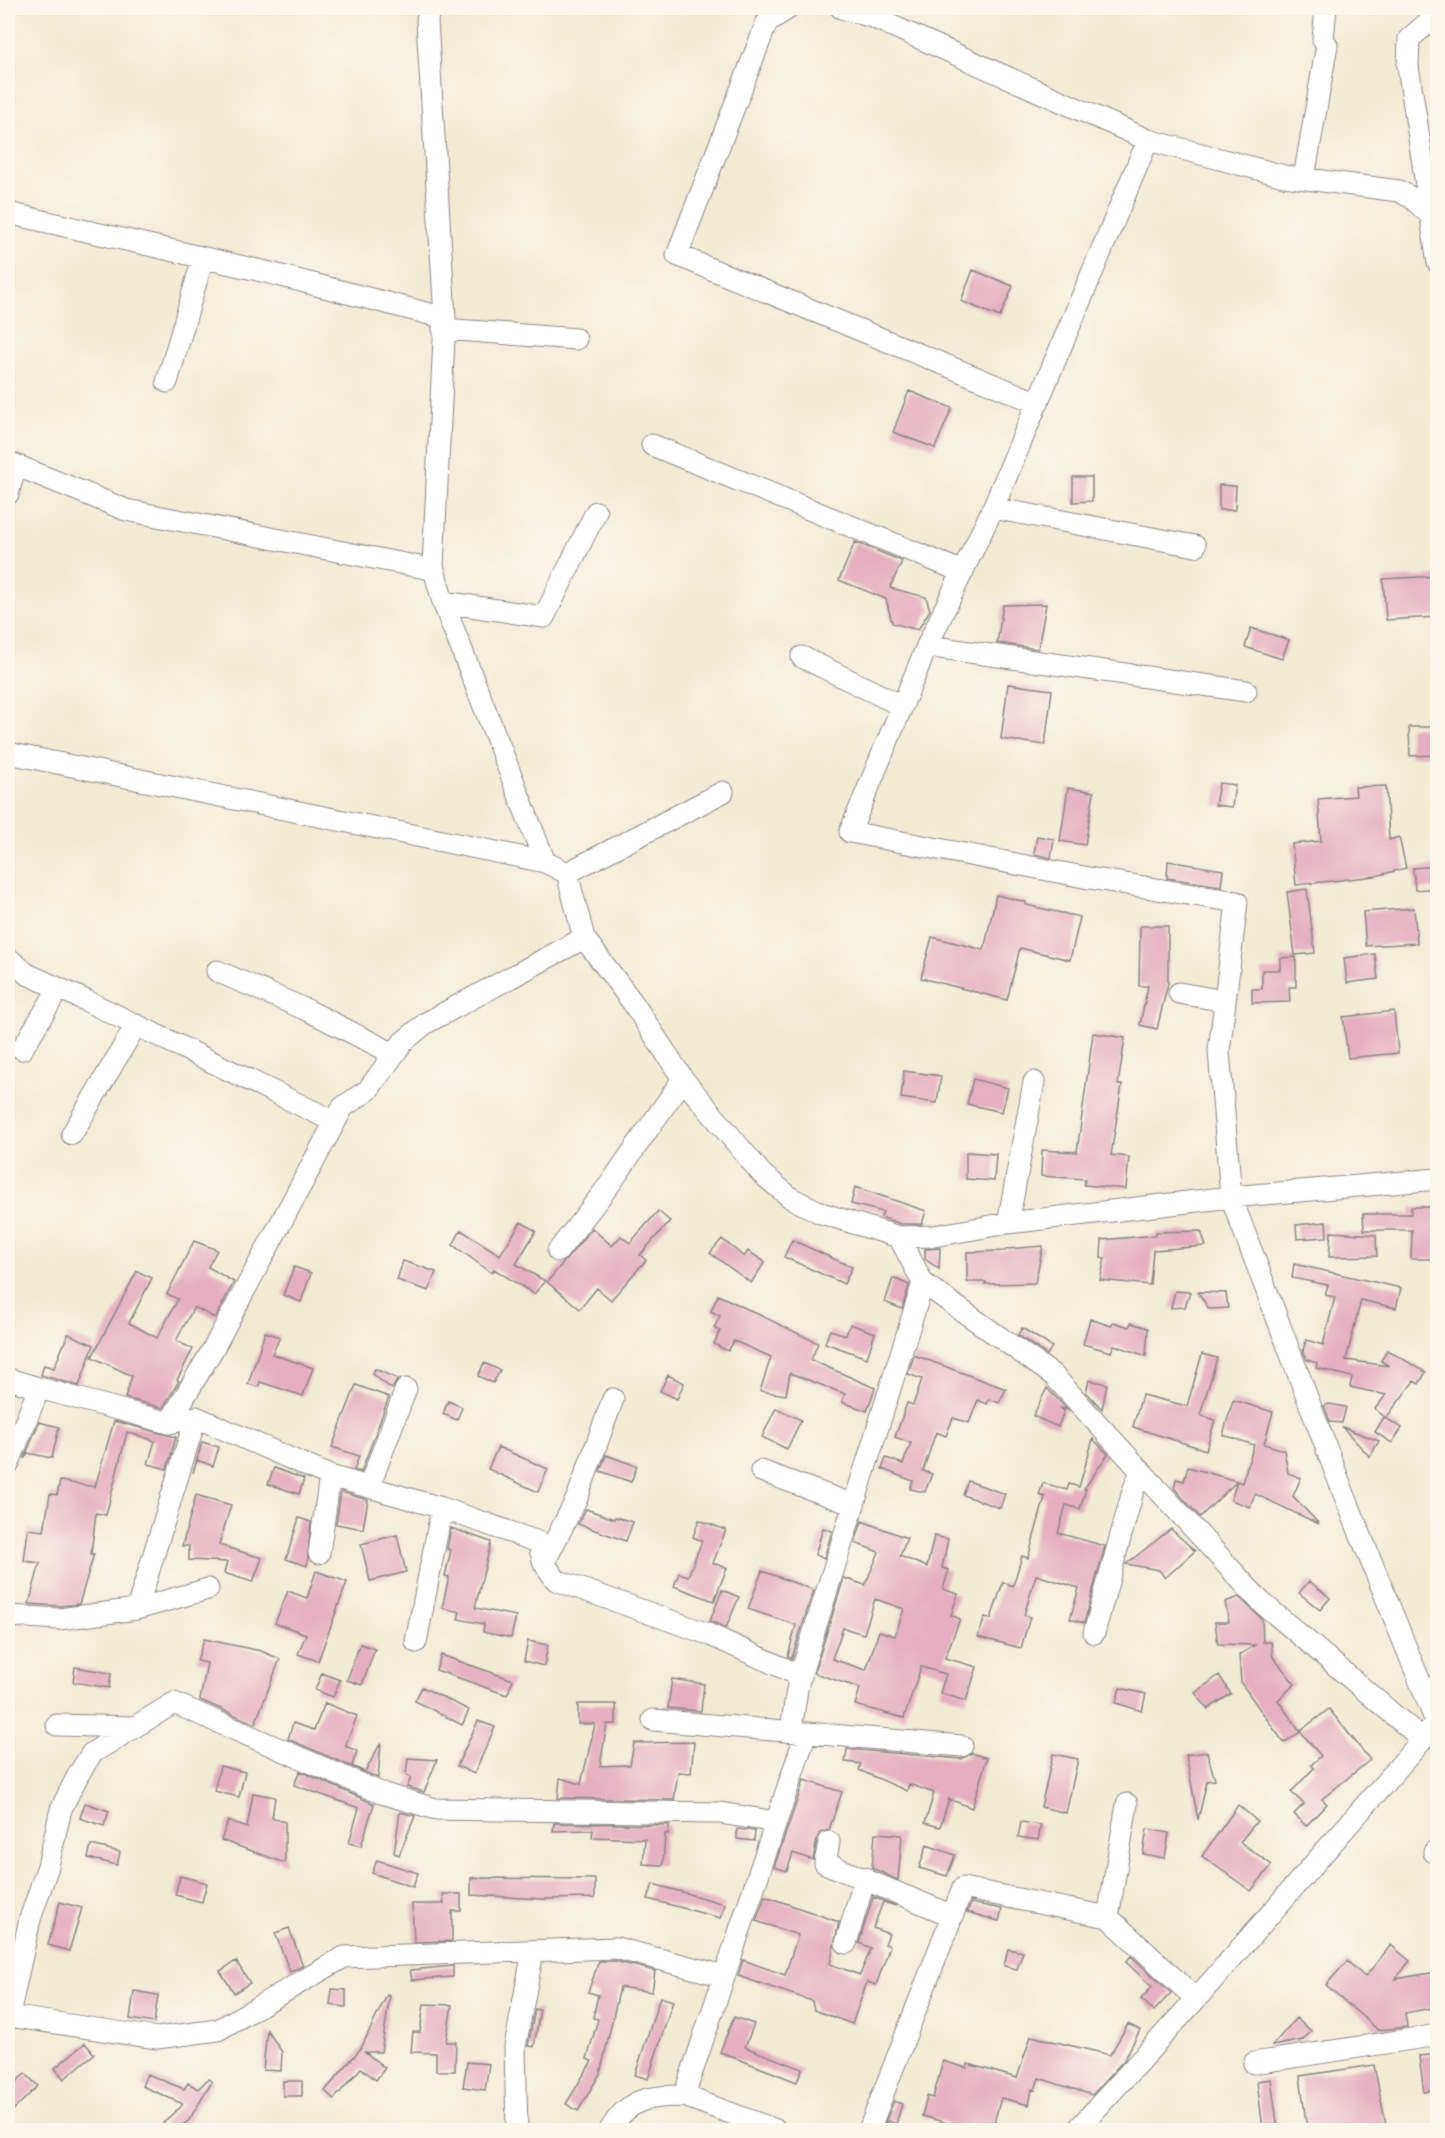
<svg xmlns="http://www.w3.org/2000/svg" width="1445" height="2138" font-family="'Libre Bodoni',serif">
	<rect width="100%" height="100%" fill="#fbf7ec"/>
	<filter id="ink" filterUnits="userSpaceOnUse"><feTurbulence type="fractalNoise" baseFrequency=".0167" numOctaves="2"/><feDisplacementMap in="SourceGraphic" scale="12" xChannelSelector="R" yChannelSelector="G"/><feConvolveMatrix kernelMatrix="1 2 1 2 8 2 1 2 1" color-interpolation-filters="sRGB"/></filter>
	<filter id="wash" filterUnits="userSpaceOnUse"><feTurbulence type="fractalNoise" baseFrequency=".008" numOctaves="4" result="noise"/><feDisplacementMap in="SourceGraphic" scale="24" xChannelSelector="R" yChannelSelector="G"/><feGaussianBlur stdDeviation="1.35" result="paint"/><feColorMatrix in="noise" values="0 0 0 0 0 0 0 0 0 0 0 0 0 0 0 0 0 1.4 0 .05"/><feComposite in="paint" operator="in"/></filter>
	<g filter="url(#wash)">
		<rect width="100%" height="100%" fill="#f2ebd3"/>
		<g id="blocks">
			<path fill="#e5aec1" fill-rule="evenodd" d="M973 270 1013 286 1000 317 961 301Z
				M909 391 952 408 935 448 893 432Z
				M1073 477H1092V501L1073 502Z
				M1219 485 1236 486 1235 510H1219Z
				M855 542 902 561 890 588 926 597 930 610 918 630 892 623 886 599 839 580Z
				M1437 576V617L1386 620 1383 579Z
				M1046 604 1038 649 997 643 1003 605Z
				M1251 628 1289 640 1282 659 1245 647Z
				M1008 684 1052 690 1045 745 1001 739Z
				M1409 727H1437V755L1410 756Z
				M1219 783 1235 785 1232 807 1215 805Z
				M1386 786 1389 840 1399 837 1406 868 1376 876 1296 885 1292 844 1321 841 1318 799 1356 796 1355 787Z
				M1068 788 1094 792 1085 845 1060 841Z
				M1037 836 1054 839 1051 858 1034 854Z
				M1168 861 1223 870 1221 886 1167 878Z
				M1437 866V888L1415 890 1413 868Z
				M1307 889 1315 953 1295 955 1287 892Z
				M996 895 1026 902V905L1080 917 1070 960 1020 948 1007 1000 921 978 932 937 984 950Z
				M1414 908 1417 943 1366 946 1363 912Z
				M1140 926H1168V983L1157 1029 1140 1025 1148 986H1139Z
				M1375 954 1378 979 1347 983 1344 958Z
				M1296 957V987H1289L1290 1002 1252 1003V989H1262V970H1280V958Z
				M1394 1011 1398 1053 1348 1058 1343 1017Z
				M1093 1033 1125 1038 1118 1085H1122L1111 1155 1129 1157 1126 1189 1084 1185 1085 1179 1041 1176 1042 1150 1077 1152Z
				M904 1071 941 1076 937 1103 901 1098Z
				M973 1079 1008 1088 1002 1112 967 1104Z
				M966 1152 996 1154 994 1181 966 1179Z
				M855 1187 926 1211 922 1224H901L881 1217 883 1212 851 1204Z
				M1411 1207H1437L1436 1259H1411L1412 1230H1364L1363 1214H1411Z
				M658 1211 670 1221 640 1255 646 1260 611 1300 597 1288 580 1309 547 1282 592 1228 612 1246 621 1236 630 1243Z
				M521 1222 536 1231 516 1264 545 1281 534 1294 494 1269 492 1273 453 1245 461 1230 500 1255Z
				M1326 1222 1327 1237 1297 1239 1296 1225Z
				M1201 1231 1206 1246 1153 1250 1150 1285 1100 1280 1105 1259 1101 1257 1102 1240 1156 1235V1232Z
				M1331 1232 1376 1235 1377 1256 1329 1257Z
				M722 1239 744 1257 748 1251 765 1262 751 1283 710 1253Z
				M792 1240 852 1267 844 1284 784 1257Z
				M194 1241 217 1250 208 1267 234 1282 215 1318 194 1307 176 1341 193 1349 177 1380 179 1381 163 1408 125 1398 132 1376 92 1357 137 1271 152 1278 129 1323 157 1338 178 1299 167 1294Z
				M1043 1246 1035 1283 985 1284 986 1282H967V1252L1005 1251 1006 1249Z
				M940 1248 939 1269 925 1259V1249Z
				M403 1261 436 1272 429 1291 397 1280Z
				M1294 1264 1401 1288 1396 1308 1361 1300 1346 1360 1389 1366 1381 1361 1387 1350 1426 1372 1419 1384 1414 1381 1386 1418 1375 1409 1386 1395 1350 1387 1352 1377 1316 1368 1317 1363 1307 1360 1303 1351 1306 1340 1323 1345 1335 1297 1325 1295 1328 1285 1292 1278Z
				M294 1267 311 1273 301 1302 283 1295Z
				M893 1278 909 1285 902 1309 885 1302Z
				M1175 1291 1190 1292 1185 1307 1171 1308Z
				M1198 1292 1226 1293 1228 1308 1209 1309Z
				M718 1295 818 1343 811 1360 875 1388 867 1411 842 1402 845 1394 790 1373 786 1395 760 1391 771 1357 734 1341 728 1351 714 1344 720 1331 714 1328 720 1316 711 1311Z
				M1090 1319 1111 1326 1113 1322 1129 1327 1131 1323 1148 1328 1146 1356 1114 1345 1111 1352 1083 1344Z
				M850 1324 875 1333 867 1358 825 1343 830 1330 846 1335Z
				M1022 1328 1052 1347 1047 1355 1018 1335Z
				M265 1332 280 1337 272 1354 313 1368 303 1396 260 1382 258 1387 248 1384Z
				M68 1334 94 1345 79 1386 41 1375 44 1365 54 1368Z
				M1202 1354 1217 1358 1200 1415 1215 1420 1206 1450 1133 1427 1142 1395 1187 1406Z
				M914 1355 1006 1389 999 1403 989 1399 987 1404 978 1400 969 1423 953 1418 946 1436 936 1432 923 1471 932 1474 925 1492 910 1489 913 1481 882 1469 886 1458 903 1464 911 1443 895 1437 907 1403 913 1405 922 1379 908 1374Z
				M484 1363 500 1370 493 1383 478 1376Z
				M375 1369 398 1379 392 1389 372 1374Z
				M668 1375 684 1383 677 1399 660 1391Z
				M1089 1380 1107 1384 1102 1409 1086 1392Z
				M356 1385 389 1397 361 1472 354 1470 359 1456 332 1447Z
				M1047 1388 1068 1410 1061 1408 1064 1411 1058 1427 1033 1416Z
				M1233 1400 1273 1412 1264 1444 1284 1450 1288 1473 1301 1478 1293 1496 1319 1524 1255 1494 1250 1507 1231 1500 1237 1481 1242 1483 1254 1445 1223 1435Z
				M448 1401 462 1407 457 1420 443 1414Z
				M1329 1404 1346 1407 1342 1423 1330 1422 1324 1406Z
				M776 1408 801 1420 787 1449 762 1437Z
				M1384 1417 1402 1428 1392 1443 1375 1432Z
				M114 1421 176 1437 167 1469 148 1464 155 1441 127 1432 106 1515 96 1513 91 1554H94L79 1604 59 1606 29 1604 40 1563 24 1561 28 1529 44 1531 50 1494 57 1495 60 1481 95 1487Z
				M39 1422 59 1427 52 1458 28 1453 24 1459Z
				M1342 1427 1379 1441 1370 1457Z
				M1093 1439 1108 1454 1084 1489H1086L1080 1509 1066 1505 1058 1533 1105 1546 1084 1623 1070 1619 1079 1588 1036 1575 1024 1615 1030 1617 1021 1648 978 1637 985 1617 991 1619 1003 1582 1013 1586 1022 1556 1028 1558 1045 1497 1039 1495 1043 1483 1067 1490 1069 1484 1079 1487Z
				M202 1442 219 1447 213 1466 197 1460 193 1473Z
				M498 1447 548 1469 538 1492 488 1469Z
				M606 1455 637 1466 631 1482 600 1471Z
				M1188 1467 1237 1481 1200 1517 1174 1488 1176 1479 1184 1481Z
				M274 1468 304 1479 299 1494 268 1484Z
				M968 1481 1005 1494 1000 1508 963 1495Z
				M341 1492 368 1500 363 1529 336 1524Z
				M196 1495 231 1505 219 1545 262 1558 253 1582 224 1573 227 1562 189 1560V1546H182Z
				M586 1509 614 1519 615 1517 633 1522 626 1541 578 1524Z
				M299 1518 311 1522 307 1566 286 1559Z
				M699 1520 726 1530 713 1563 727 1568 714 1601 674 1586 679 1573 688 1576 702 1541 693 1537Z
				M862 1521 907 1538 900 1556 927 1567 934 1536 948 1539 942 1568 949 1570 943 1589 958 1594 951 1615 960 1619 945 1658 977 1667 966 1701 940 1693 946 1674 921 1667 904 1718 855 1705 860 1688 814 1673 844 1578 865 1585 879 1552 855 1543ZM875 1599 904 1609 895 1636 879 1631 866 1670 832 1659 843 1628 864 1634Z
				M451 1528 491 1542 475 1608 516 1616 511 1638 483 1632 484 1624 458 1619 460 1612 442 1608 449 1577 445 1576 451 1550 447 1549Z
				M823 1528 832 1531 824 1558 815 1555Z
				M1171 1529 1195 1551 1165 1578 1159 1570 1126 1564Z
				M397 1535 406 1572 370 1581 361 1544Z
				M316 1571 347 1582 318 1661 298 1654 306 1634 275 1623 288 1591 307 1598Z
				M762 1571 814 1590 792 1658 788 1656 796 1625 748 1609Z
				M1309 1581 1330 1598 1320 1610 1299 1593Z
				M722 1590 739 1597 726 1628 710 1621Z
				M1239 1597 1262 1619 1263 1642H1271L1273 1657 1295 1684 1278 1700 1300 1732 1284 1743 1241 1683 1239 1655 1255 1645 1218 1644 1215 1622H1229L1225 1602Z
				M204 1639 261 1651 280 1659 255 1724 200 1700 207 1663 197 1661Z
				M528 1641 548 1645 544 1666 524 1661Z
				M360 1644 375 1649 362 1685 347 1680Z
				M441 1655 513 1680 507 1695 436 1670Z
				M75 1667 111 1673 109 1688 73 1682Z
				M322 1673 340 1680 333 1697 315 1690Z
				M1219 1675 1231 1694 1208 1709 1195 1693Z
				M672 1679 704 1684 701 1711 668 1708Z
				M422 1687 469 1710 462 1725 415 1701Z
				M1120 1688 1146 1694 1142 1711 1116 1703Z
				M325 1703 357 1716 345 1746 357 1751 352 1766 365 1772 381 1742 378 1778 288 1739 293 1723 314 1730Z
				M578 1704H616V1724H607L600 1766 630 1765 634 1743 694 1742 691 1773 678 1772 674 1800 558 1798 560 1778 581 1784 595 1724H578Z
				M1329 1709 1370 1760 1322 1799 1327 1804 1306 1826 1294 1814 1304 1804 1291 1792 1314 1768 1311 1765 1321 1756 1300 1731Z
				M478 1721 495 1727 474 1774 457 1766Z
				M847 1749 961 1759 972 1753 987 1758 972 1808 949 1799 940 1827 925 1823 934 1793 909 1784 907 1791 859 1770 861 1764 845 1762Z
				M1207 1752 1215 1780 1207 1781 1198 1820 1186 1755Z
				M1053 1754 1078 1759 1066 1813 1041 1807Z
				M408 1758 437 1760 424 1792 407 1787 411 1778 406 1775Z
				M220 1766 245 1772 239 1797 214 1791Z
				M300 1771 374 1804 361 1846 349 1843 359 1808 294 1785Z
				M804 1780 842 1792 829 1830 820 1833 817 1839 813 1860 793 1853 787 1871 774 1867Z
				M253 1793 275 1797 272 1818 285 1822V1863L221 1840 228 1821 247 1828Z
				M85 1803 109 1811 104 1826 80 1818Z
				M1238 1805 1257 1821 1240 1842 1272 1865 1251 1891 1202 1856Z
				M400 1812 415 1816 399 1855 394 1853Z
				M1021 1822 1041 1825 1038 1840 1018 1837Z
				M554 1823 669 1825 668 1834H665L663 1865 643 1864 645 1839 592 1837 593 1830 553 1831Z
				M737 1829 755 1831 754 1841 737 1839Z
				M1147 1829 1169 1833 1165 1858 1143 1854Z
				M875 1833 902 1835 898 1880 872 1868Z
				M91 1845 120 1852 117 1865 88 1858Z
				M927 1845 955 1855 947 1876 919 1868Z
				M377 1860 418 1873 413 1887 372 1873Z
				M180 1876 207 1883 202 1902 175 1895Z
				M471 1878 595 1879V1898L542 1899 471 1895Z
				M653 1884 725 1904 721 1918 648 1899Z
				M443 1894H461V1911H452V1941L414 1942 412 1904H444Z
				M765 1896 839 1922 830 1964 860 1975 871 1948 859 1943 873 1897 896 1906 883 1902 873 1928 889 1934 885 1944 890 1946 876 1985 867 1982 852 2024 814 2010 812 2001 738 1976 743 1960 785 1975 798 1935 756 1921Z
				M60 1902 82 1908 69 1951 48 1945Z
				M971 1903 1002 1909 999 1921 967 1912Z
				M289 1928 303 1966 290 1972 275 1933Z
				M1391 1945 1410 1961 1395 1979 1437 1972V2007L1405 2013 1407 2027 1378 2030 1326 1985 1347 1961 1365 1977Z
				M1008 1949 1023 1952 1017 1969 1004 1966Z
				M1131 1956 1171 1993 1154 2011 1141 1999 1152 1987 1126 1962Z
				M236 1961 250 1983 234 1993 220 1971Z
				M599 1961H615L655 1971 652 1992 620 1987 600 2074 578 2111 566 2104 592 2061 587 2059 598 2019 593 2018 598 1995 588 1992Z
				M453 1966V1977L412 1980 410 1970Z
				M332 1989 346 1990V2007L330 2005Z
				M134 1991 158 1995 154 2023 130 2019Z
				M387 1995 390 1996 381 2052H365L385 2068 376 2080 361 2068 334 2099 325 2091 361 2048Z
				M660 1997 673 2001 648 2079 635 2075Z
				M424 2004 452 2005 446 2042H456L455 2071H436V2053L411 2052 413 2032H420Z
				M535 2009 540 2010 534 2047 528 2046Z
				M734 2017 754 2024 745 2047 802 2069 797 2082 720 2052Z
				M1296 2018 1311 2031 1303 2040 1272 2046Z
				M1128 2024 1140 2030 1124 2060 1092 2095 1039 2078 1035 2090 1032 2089 1029 2105 1001 2098 992 2130H944L947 2123 922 2116 927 2096 933 2098 943 2061 967 2068 968 2064 1017 2078 1031 2036 1110 2055Z
				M267 2030 282 2052 281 2071 263 2070Z
				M85 2043 94 2054 64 2079 55 2068Z
				M1437 2054V2090L1424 2092 1419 2056Z
				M467 2062 489 2064 485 2090 463 2087Z
				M1374 2065 1387 2130H1349V2126L1307 2130 1300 2076Z
				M25 2073 38 2086 8 2115V2090Z
				M147 2074 184 2089 188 2083 198 2089 208 2079 212 2082 189 2120 177 2130H171L163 2123 183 2104 142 2086Z
				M1271 2079 1278 2130H1263L1257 2081Z
				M283 2081H302V2096H283Z
				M894 2101 902 2104 896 2124 888 2121 882 2130Z"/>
		</g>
	</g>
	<g filter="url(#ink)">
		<use href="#blocks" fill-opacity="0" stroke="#8a8687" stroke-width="1.5"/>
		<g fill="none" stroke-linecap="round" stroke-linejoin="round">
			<g stroke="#8a8687" stroke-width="23">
				<path id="minor" d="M429 8 427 21 445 318 433 566 443 602 545 862 567 873 584 938 633 1003 683 1079 762 1174 791 1198 821 1213 899 1237 934 1236 1008 1223 1231 1197 1438 1179
					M789 8 767 22 677 255 1038 403
					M841 8 872 17
					M868 8 872 17 1148 140 1284 176 1399 191 1412 198 1430 215
					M1438 18 1432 19 1409 39 1408 66 1438 263
					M1148 140 993 508 927 646 850 832 1089 878 1237 902 1219 1051 1231 1197 1342 1489 1437 1724
					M1304 178 1327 45 1323 39 1326 8
					M8 213 266 272 445 318
					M443 329 576 339
					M167 382 203 258
					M652 445 963 572
					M8 462 126 510 425 568 433 566
					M8 494 16 465
					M993 508 1195 546
					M443 602 544 617 596 512
					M927 646 1246 691
					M802 657 902 706
					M8 753 545 862
					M567 873 723 792
					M8 958 27 974 87 1001 333 1121
					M217 971 309 1011 394 1054
					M1179 993 1225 1001
					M22 1049 59 988
					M72 1134 136 1025
					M1008 1223 1034 1082
					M899 1237 923 1283 1053 1375 1260 1601 1422 1739
					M558 1251 610 1184 683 1079
					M8 1379 39 1388
					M169 1423 196 1417 330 1476 442 1508 538 1542 544 1563 556 1580 708 1634 801 1676
					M8 1465 39 1388 169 1423 213 1349 343 1107 368 1090 403 1042 426 1023 584 938
					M761 1471 854 1505
					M369 1487 406 1389
					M319 1553 330 1476
					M544 1563 577 1498 613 1399
					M137 1609 196 1417
					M8 1616 59 1619 137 1609 208 1589
					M1094 1633 1133 1491 1141 1471
					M416 1642 442 1508
					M653 1720 962 1746
					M57 1725 133 1727
					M791 1730 798 1683 923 1283
					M829 1842 825 1863 953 1916
					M1434 1852 1438 1851
					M1108 1917 1127 1804
					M846 1943 865 1878
					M9 2016 157 2038 218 2030 344 1957 616 1948 724 1976
					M8 2019 30 1919 48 1866 61 1809 78 1775 92 1753 174 1703 381 1793 436 1809 720 1813 776 1822
					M1254 2063 1438 2035
					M684 2096 776 2130
					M517 2130 515 2047 533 1951
					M610 2130C629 2097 648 2097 684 2096L806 1733
					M869 2130 963 1888 1108 1917 1196 1999
					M1077 2130 1196 1999 1431 1730"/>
			</g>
			<use href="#minor" stroke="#fff" stroke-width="21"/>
		</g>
	</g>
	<rect width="1445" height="2138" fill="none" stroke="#fbf7ec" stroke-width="30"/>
</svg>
